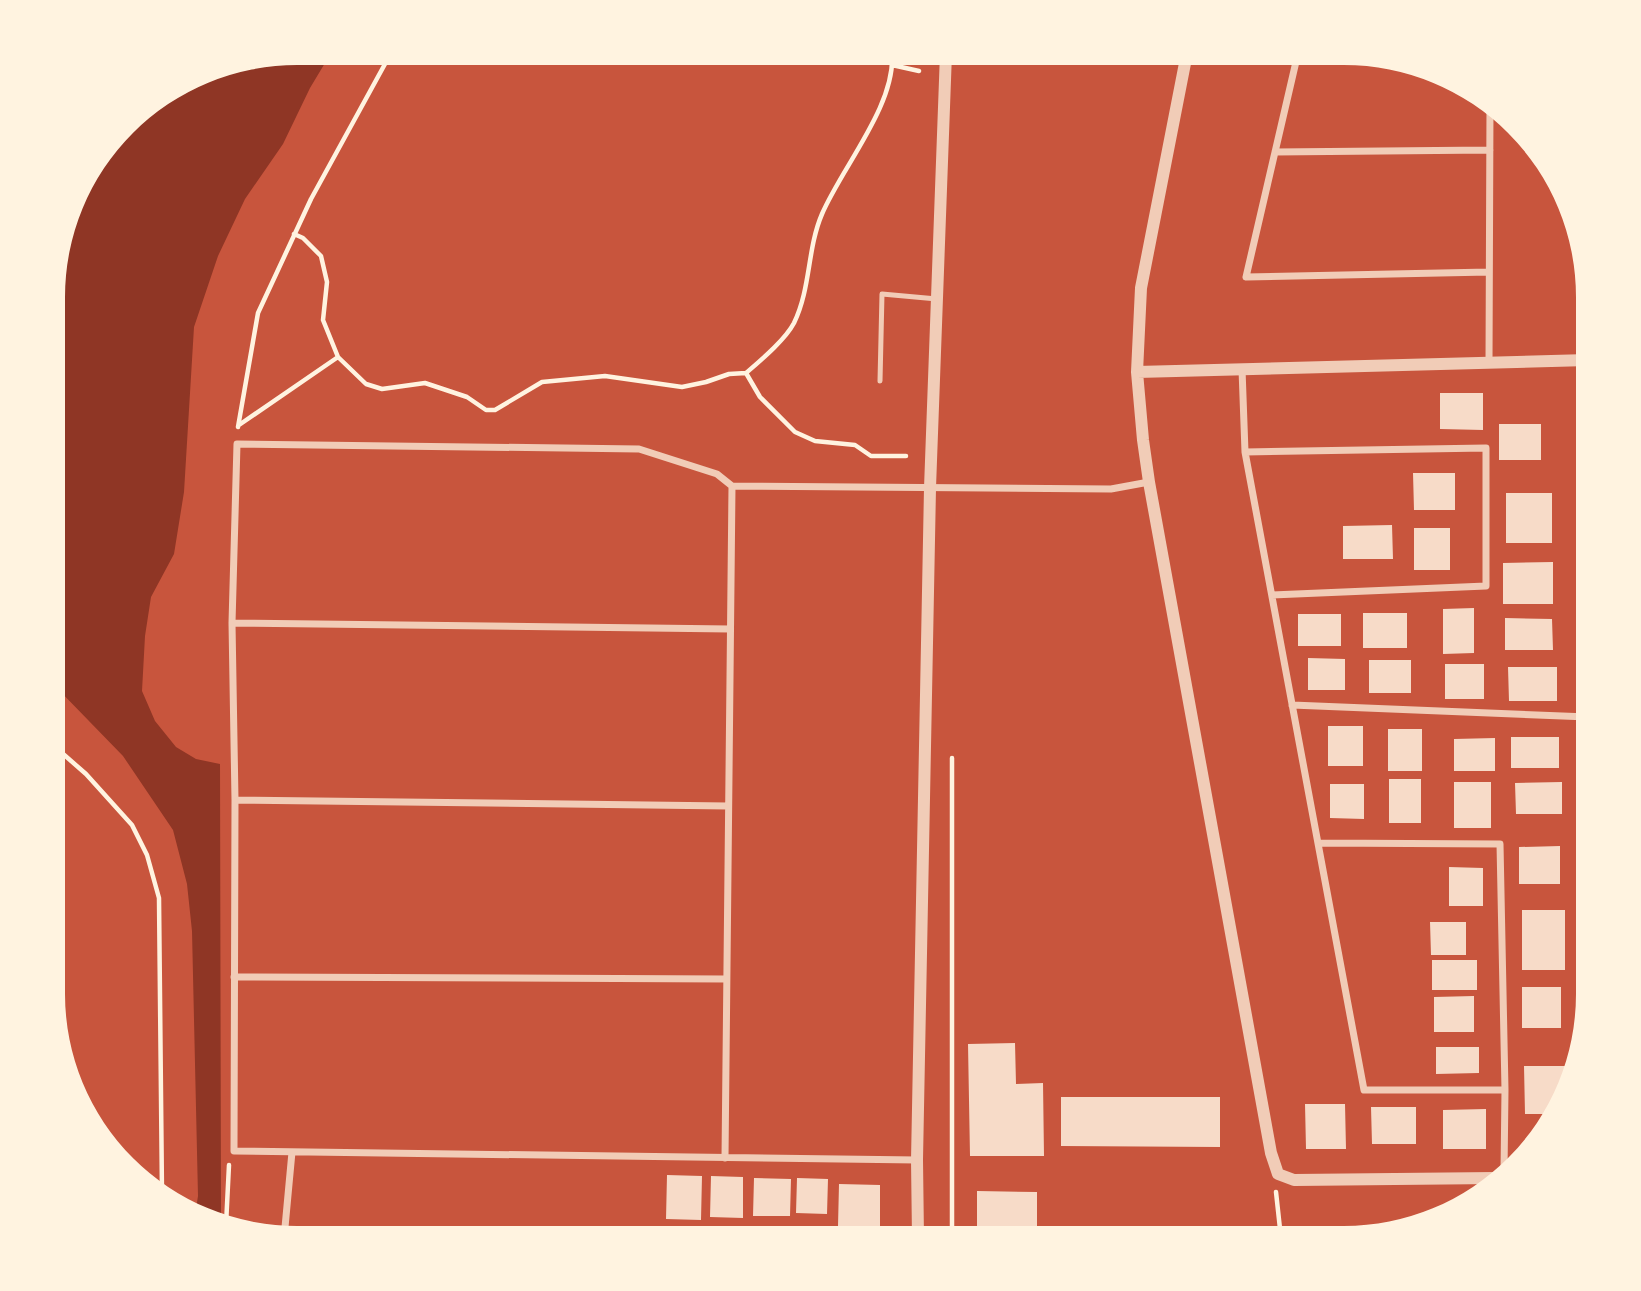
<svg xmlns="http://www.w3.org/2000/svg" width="1641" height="1291" font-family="Literata,serif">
	<rect width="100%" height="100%" fill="#c8553d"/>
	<path fill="#8f3625" d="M297 53H331L310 88 283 144 245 199 218 256 194 327 184 492 174 554 151 597 145 636 142 691 155 721 176 747 196 759 220 764 221 1224 203 1220 195 1215 198 1196 192 931 187 884 173 830 123 756 54 685 55 265 85 175 136 113 218 66Z"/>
	<path fill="#f7dbc8" d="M1440 393H1483V430L1440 429Z
		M1499 424H1541V460H1499Z
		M1413 473H1455V510H1414Z
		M1506 493H1552V543H1506Z
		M1392 525 1393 559H1343V526Z
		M1414 528H1450V570H1414Z
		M1553 562V604H1503V563Z
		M1474 608V653L1443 654V609Z
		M1363 613H1407V648H1363Z
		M1298 614H1341V646H1298Z
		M1505 618 1552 619 1553 650H1505Z
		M1308 658 1345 659V690H1308Z
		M1369 660H1411V693H1369Z
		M1445 664H1484V699H1445Z
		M1508 667H1557V701H1509Z
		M1328 726H1363V766H1328Z
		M1388 729H1422V771H1388Z
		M1511 737H1559V768H1511Z
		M1495 738V771H1454V739Z
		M1389 779H1421V823H1389Z
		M1454 782H1491V828H1454Z
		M1562 782V814H1516L1515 783Z
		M1330 784H1364V819L1330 818Z
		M1560 846V884H1519V847Z
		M1449 867 1483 868V906H1449Z
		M1522 910H1565V970H1522Z
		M1430 922H1466V955H1431Z
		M1432 960H1477V990H1432Z
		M1522 987H1561V1028H1522Z
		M1474 996V1032H1434V997Z
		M1015 1043 1016 1084 1043 1083 1044 1156H970L968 1044Z
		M1436 1047H1479V1073L1436 1074Z
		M1524 1066H1566V1093L1554 1114H1525Z
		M1061 1097H1220V1147L1061 1146Z
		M1305 1104H1345L1346 1149H1306Z
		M1371 1107H1416V1144H1372Z
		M1486 1109V1149H1443V1110Z
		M667 1175 702 1176 701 1220 666 1219Z
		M711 1176 743 1177V1218L710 1217Z
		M754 1178 791 1179 790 1216H753Z
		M797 1178 828 1179 827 1214 796 1213Z
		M839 1184 880 1185V1227L838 1226Z
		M977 1191 1037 1192V1238H977Z
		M710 1233H745V1238H710Z
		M798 1235H831V1238H798Z"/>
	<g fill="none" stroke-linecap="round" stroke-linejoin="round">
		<path stroke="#fff3e0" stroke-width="4.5" d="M892 65 919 71
			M294 234 303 238 321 256 327 282 323 320 338 357
			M746 373C761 360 785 340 794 323 811 288 807 249 822 214 842 167 896 105 892 53
			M239 425 338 357 366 384 382 389 425 383 467 397 486 410H495L542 382 605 376 682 387 706 382 729 374 746 373 760 397 795 432 815 441 855 445 871 456H906
			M238 427 258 313 311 199 391 53
			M54 746 86 774 132 825 147 855 159 898 162 1194
			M952 758V1238
			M1276 1192 1281 1238
			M226 1225 229 1165"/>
		<path stroke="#f1ccb7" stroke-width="5" d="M880 381 882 294 937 299"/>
		<path stroke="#f1ccb7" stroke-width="7" d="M1298 53 1246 277 1489 272
			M1275 152 1490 150
			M1489 363 1490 104
			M1242 369 1245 452 1364 1090H1505
			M1245 452 1486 448V586L1272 595
			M232 623 730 629
			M1292 705 1588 717
			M235 800 728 806
			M1318 843 1500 844 1505 1090 1504 1172
			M53 958 57 1026
			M234 977 726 979
			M725 1158 732 486
			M917 1160 234 1151 235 800 232 623 237 444 639 449 717 474 732 486 1111 489 1149 482
			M284 1238 292 1152"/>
		<path stroke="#f1ccb7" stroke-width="12" d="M1187 53 1141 288 1137 372 1143 440 1149 482 1271 1153 1278 1174 1294 1180 1496 1178
			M1586 286 1588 484
			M1137 372 1588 360
			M918 1238 917 1160 930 488 946 53"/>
	</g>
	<path d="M0 0H1641V1291H0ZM297 65H1344A232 232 0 0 1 1576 297V994A232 232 0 0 1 1344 1226H297A232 232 0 0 1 65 994V297A232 232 0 0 1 297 65Z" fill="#fff3e0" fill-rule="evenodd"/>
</svg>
